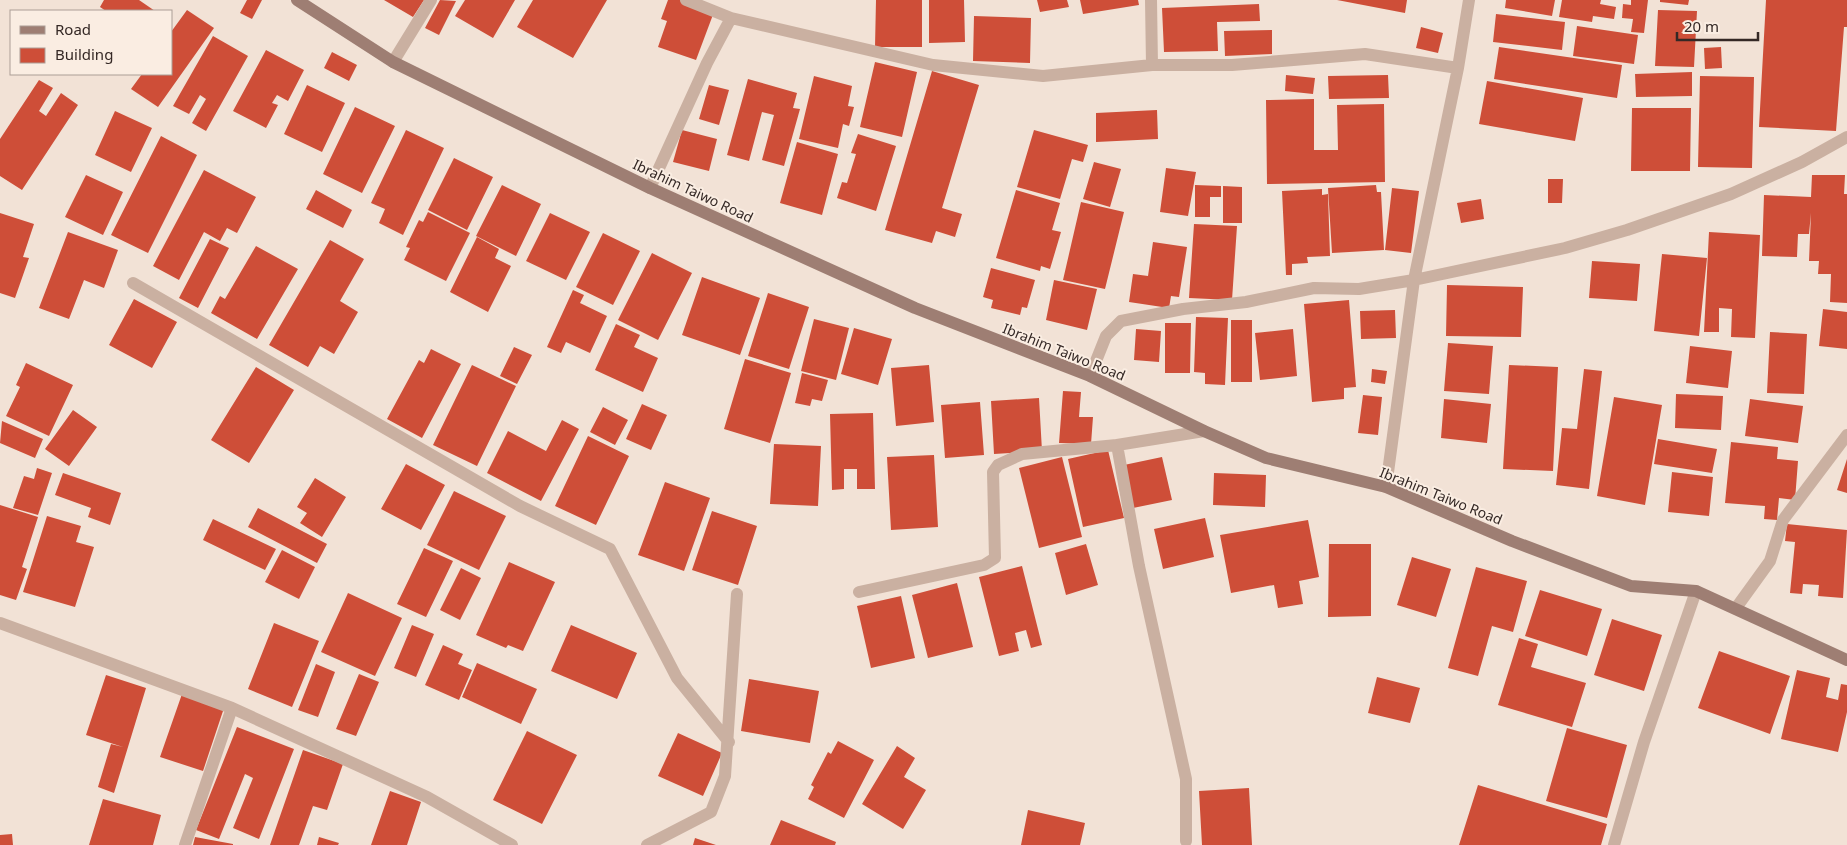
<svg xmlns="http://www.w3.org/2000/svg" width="1847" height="845" font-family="'Noto Sans',sans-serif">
	<rect width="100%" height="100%" fill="#f2e2d6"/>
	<path fill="#ce4e38" d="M104 0H139L155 11H106L100 7Z
		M247 0H262L252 19 240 13Z
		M384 0H424L413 17Z
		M440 0 456 1 439 35 425 28Z
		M465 0H515L493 38 455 16Z
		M533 0H607L573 58 517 27Z
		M668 0H680L714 12 696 60 658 47 667 21 661 19Z
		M876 0H922V47H875Z
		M929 0H964L965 42 929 43Z
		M1037 0H1067L1069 7 1040 12Z
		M1080 0H1138L1139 5 1083 14Z
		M1337 0H1407L1405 13Z
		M1506 0H1555L1552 16 1505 8Z
		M1562 0H1601L1600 4 1616 7 1614 19 1593 16 1592 22 1559 17Z
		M1631 0H1648L1644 33 1631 32 1633 19 1622 18 1623 4 1631 5Z
		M1660 0H1689L1688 5 1660 2Z
		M1766 0H1847V27H1844L1836 131 1759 127Z
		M1259 4 1260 21 1217 22 1218 51 1164 52 1162 8Z
		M187 10 214 28 158 107 131 89 142 74H171V32Z
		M1658 10 1697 11 1694 67 1655 66Z
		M1496 14 1565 22 1562 50 1493 42Z
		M974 16 1031 18 1030 63 973 61Z
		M1577 26 1638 35 1634 64 1573 56Z
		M1421 27 1443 33 1438 53 1416 48Z
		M1272 30V54L1225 56 1224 31Z
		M213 36 248 56 206 131 192 123 206 99 200 95 189 114 173 106Z
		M1499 47 1622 65 1617 98 1494 79Z
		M1721 47 1722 68 1705 69 1704 48Z
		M266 50 304 70 288 101 277 95 272 103 278 105 266 128 233 111Z
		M332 52 357 65 349 81 324 68Z
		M875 62 917 72 902 137 860 127Z
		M932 71 979 85 942 208 962 214 955 237 936 231 932 243 885 230Z
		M1692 72V96L1636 97 1635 74Z
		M1286 75 1315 78 1313 94 1285 91Z
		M1388 75 1389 98 1329 99 1328 76Z
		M814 76 852 86 848 106 854 107 849 126 843 124 838 148 799 139Z
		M1700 76 1754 77 1752 168 1698 167Z
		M748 79 797 93 793 108 800 109 784 166 762 160 774 115 762 112 749 161 727 155Z
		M39 80 53 88 39 111 46 116 61 93 78 105 22 190 0 176V139Z
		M1487 81 1583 98 1575 141 1479 124Z
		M307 85 345 103 322 152 284 134Z
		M709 85 729 90 719 125 699 119Z
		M1314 99V150H1338L1337 105 1384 104 1385 182 1267 184 1266 100Z
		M355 107 395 126 362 193 323 174Z
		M1632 108H1691L1690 171H1631Z
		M1157 110 1158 139 1096 142V113Z
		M115 111 152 128 131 172 95 155Z
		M406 130 444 148 403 235 379 223 385 209 371 203Z
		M682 130 717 139 709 171 673 162Z
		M1034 130 1088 145 1083 162 1072 159 1060 199 1017 187Z
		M858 134 896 146 876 211 837 198 842 182 847 183 856 154 851 153Z
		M161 136 197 155 148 253 111 235Z
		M797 142 838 154 822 215 780 203Z
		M454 158 493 177 467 230 428 210Z
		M1094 162 1121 169 1110 207 1083 199Z
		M1166 168 1196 172 1188 216 1160 212Z
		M204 170 256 197 237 233 227 228 220 241 204 232 179 280 153 266Z
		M86 175 123 192 103 235 65 217Z
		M1812 175H1845L1844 194H1847V303L1830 302 1831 274H1818L1819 261H1809L1811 213 1809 234H1798L1797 257 1762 256 1764 195 1811 197Z
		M1548 179H1563L1562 203H1548Z
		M502 185 541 204 516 256 476 236Z
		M1195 185 1221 186V197H1210V217H1195Z
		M1376 185 1377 192H1381L1384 250 1332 253 1328 188Z
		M1223 186 1242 187V223H1223Z
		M1392 188 1419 191 1411 253 1385 250Z
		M1322 189V195L1328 194 1330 256 1307 257 1308 263 1292 264V275H1286L1282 191Z
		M316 190 352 210 343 228 306 209Z
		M1016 190 1060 203 1052 230 1061 232 1050 269 1041 266 1040 271 996 258Z
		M1481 199 1484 219 1461 223 1457 203Z
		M1081 202 1124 212 1105 289 1063 280Z
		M428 212 470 233 446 281 404 260 410 248 406 247 419 220 423 222Z
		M0 213 34 224 23 257 29 258 15 298 0 293Z
		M550 213 590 232 566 280 526 261Z
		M1194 224 1237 226 1232 300 1189 298Z
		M68 232 118 250 104 288 84 280 69 319 39 308Z
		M1709 232 1760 235 1755 338 1731 337 1732 309 1719 308V332H1704Z
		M603 233 640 251 613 305 576 287Z
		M477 237 499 249 495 258 511 266 488 312 450 292Z
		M210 239 229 248 198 308 179 298Z
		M330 240 364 259 340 301 358 312 334 354 320 346 308 367 269 345Z
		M1153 242 1187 247 1179 297 1171 296 1169 308 1129 302 1133 274 1148 276Z
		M256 246 298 269 257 339 211 313 220 296 225 299Z
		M652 253 692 273 658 340 618 320Z
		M1662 254 1707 258 1699 336 1654 331Z
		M1592 261 1640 264 1637 301 1589 298Z
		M991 268 1035 280 1027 308 1022 307 1020 315 991 308 993 300 983 297Z
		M702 277 760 298 740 355 682 335Z
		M1054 280 1097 289 1087 330 1046 320Z
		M1447 285 1523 287 1521 337 1446 336Z
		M573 290 584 295 580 303 607 316 590 353 566 342 561 353 547 347Z
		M768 293 809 307 789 369 748 356Z
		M134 299 177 322 152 368 109 345Z
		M1349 300 1356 387 1344 388V399L1312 402 1304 304Z
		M1823 309 1847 312V349L1819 346Z
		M1395 310 1396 338 1361 339 1360 311Z
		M1196 317 1228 318 1225 385 1205 384V373L1194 372Z
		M814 319 849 328 836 380 801 371Z
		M1231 320H1252V382H1231Z
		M1165 323H1191L1190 373H1165Z
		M616 324 640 335 634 347 658 358 643 392 595 370Z
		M854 328 892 339 878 385 841 374Z
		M1136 329 1161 331 1159 362 1134 360Z
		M1293 329 1297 376 1260 380 1255 333Z
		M1770 332 1807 334 1804 394 1767 393Z
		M1448 343 1493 346 1489 394 1444 391Z
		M1690 346 1732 351 1728 388 1686 383Z
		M514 347 532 355 517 384 500 376Z
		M431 349 461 364 422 438 387 419 419 360 424 363Z
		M745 359 791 373 770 443 724 429Z
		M26 363 73 385 49 436 6 416 20 387 16 385Z
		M472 365 516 386 477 466 433 445Z
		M929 365 934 422 896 426 891 368Z
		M1509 365 1558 367 1553 471 1503 469Z
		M256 367 294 390 249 463 211 440Z
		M1372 369 1387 371 1385 384 1371 382Z
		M1584 369 1602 371 1589 489 1556 485 1562 428 1577 429Z
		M802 373 828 380 822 401 812 399 810 406 795 403Z
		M1063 391 1081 392 1079 417H1093L1091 444 1059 443Z
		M1676 394 1723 396 1721 430 1675 428Z
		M1363 395 1382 397 1378 435 1358 433Z
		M1614 397 1662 405 1645 505 1597 496Z
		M1039 398 1042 451 994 454 991 401Z
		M1444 399 1491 404 1487 443 1441 438Z
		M1750 399 1803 406 1798 443 1745 436Z
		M980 402 984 455 945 458 941 405Z
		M642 404 667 415 651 450 626 439Z
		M603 407 628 420 615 445 590 432Z
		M73 410 97 427 69 466 45 449Z
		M873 413 875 489H857V469H844V489L832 490 830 414Z
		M562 420 579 429 541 501 487 473 508 431 546 451Z
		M2 421 43 439 35 458 0 443Z
		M588 436 629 456 596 525 555 506Z
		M1658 439 1717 449 1712 473 1654 464Z
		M1731 442 1778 447 1777 459 1798 461 1795 500 1779 498 1777 520 1764 519 1765 506 1725 503Z
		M774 444 821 446 818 506 770 504Z
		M1108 450 1124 518 1083 527 1068 459Z
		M934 455 938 527 891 530 887 457Z
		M1062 457 1082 537 1039 548 1019 468Z
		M1162 457 1172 500 1133 508 1124 465Z
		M1847 459V493L1837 490Z
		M406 464 445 485 421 530 381 509Z
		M37 468 52 473 38 515 13 508 24 476 34 479Z
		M1672 472 1713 477 1709 516 1668 512Z
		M63 473 121 493 110 525 88 517 91 508 55 495Z
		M1214 473 1266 475 1265 507 1213 505Z
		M315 478 346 497 322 537 300 523 307 513 297 507Z
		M665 482 710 498 684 571 638 555Z
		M454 491 506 516 479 570 427 545Z
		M0 505 38 517 22 567 27 569 16 600 0 595Z
		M258 508 327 544 317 563 248 527Z
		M712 511 757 526 738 585 692 570Z
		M47 516 81 526 76 542 94 547 75 607 23 592Z
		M1205 518 1214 557 1163 569 1154 529Z
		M213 519 276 549 265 570 203 540Z
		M1308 520 1319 577 1299 581 1303 604 1278 608 1274 585 1231 593 1220 535Z
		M1787 524 1847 530 1843 598 1818 596 1819 585 1803 584 1802 594 1790 593 1795 542 1785 541Z
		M1086 544 1098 585 1066 595 1055 553Z
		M1329 544H1371V616L1328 617Z
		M424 548 453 561 426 617 397 604Z
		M282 550 315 567 299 599 265 582Z
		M1412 557 1451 569 1436 617 1397 605Z
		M509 562 555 582 523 651 508 645 506 648 476 635Z
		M1022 566 1042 645 1031 648 1026 630 1015 633 1019 651 999 656 979 577Z
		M1476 567 1527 581 1513 632 1492 626 1478 676 1448 668Z
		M461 568 481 578 460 620 440 610Z
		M957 583 973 647 928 658 912 595Z
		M1540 590 1602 609 1587 656 1525 636Z
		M348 593 402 618 375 676 321 652Z
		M901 596 915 658 871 668 857 606Z
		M1612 619 1662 635 1644 691 1594 675Z
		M274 623 319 641 292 707 248 689Z
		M412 625 434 634 416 677 394 668Z
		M571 625 637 653 617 699 551 671Z
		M1519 638 1538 644 1531 667 1586 683 1572 727 1498 705Z
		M443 645 463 654 458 664 472 670 459 700 425 685Z
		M1719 651 1790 676 1770 734 1698 708Z
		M477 663 537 689 521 724 462 697Z
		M316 664 335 672 318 717 298 710Z
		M1797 670 1830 678 1826 697 1838 700 1841 684 1847 685V712L1838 752 1781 739Z
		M359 674 379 682 356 736 336 729Z
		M106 675 146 688 114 793 98 787 111 744 123 747 86 735Z
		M1377 677 1420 688 1410 723 1368 713Z
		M749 679 819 691 810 743 741 731Z
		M182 694 224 708 203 771 160 757Z
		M237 727 294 749 259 839 233 828 253 778 245 774 219 839 196 830Z
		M1567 728 1627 745 1607 818 1546 801Z
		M527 731 577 755 542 824 493 800Z
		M678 733 722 753 703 796 658 776Z
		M838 741 874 760 844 818 808 799 814 787 811 785 828 752 831 754Z
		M897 746 915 758 904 777 926 790 903 829 862 804Z
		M303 750 343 764 327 810 313 806 299 845H270Z
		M1478 785 1607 824 1601 845H1459Z
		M1249 788 1252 845H1202L1199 791Z
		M390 791 421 802 407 845H371Z
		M103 799 161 815 153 845H89Z
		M1028 810 1085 823 1080 845H1021Z
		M781 820 836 842 835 845H770Z
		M12 834 13 845H0V835Z
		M195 837 233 844V845H193Z
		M319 837 339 843 338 845H317Z
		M695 838 716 845H693Z"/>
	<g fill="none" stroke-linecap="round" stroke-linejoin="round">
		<path stroke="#cab0a1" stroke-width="12" d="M686 0 731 18
			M1151 0 1152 65
			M393 62 431 0
			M650 188 707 63 731 18 933 65 1043 76 1152 65H1232L1365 54 1458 68
			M133 283 520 506 610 549 677 678 729 742
			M1090 376 1106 336 1121 321 1183 309 1246 302 1314 288 1359 289 1414 280 1565 248 1627 230 1731 194 1802 162 1847 137
			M1117 445 1139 566 1186 779V841
			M1386 487 1414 280 1458 68 1469 0
			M859 592 984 565 995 558 993 472 998 465 1022 454 1117 445 1204 431
			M1736 608 1770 561 1783 520 1847 435
			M0 623 232 708 427 797 512 845
			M185 845 232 708
			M647 845 711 812 725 776 737 594
			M1614 845 1644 742 1696 591"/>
		<path stroke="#9e7e73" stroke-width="12" d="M297 0 393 62 650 188 915 308 1090 376 1204 431 1266 458 1386 487 1512 541 1631 586 1696 591 1847 660"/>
	</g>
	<g text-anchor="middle" stroke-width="4" stroke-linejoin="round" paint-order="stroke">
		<g font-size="14" fill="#342825" stroke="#faede2">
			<text transform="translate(693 191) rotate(25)" y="5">Ibrahim Taiwo Road</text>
			<text transform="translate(1064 352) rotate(22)" y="5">Ibrahim Taiwo Road</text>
			<text transform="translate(1441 496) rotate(22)" y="5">Ibrahim Taiwo Road</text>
		</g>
	</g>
	<rect x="10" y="10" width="162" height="65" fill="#faede2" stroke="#ab9e96"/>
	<rect x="20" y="26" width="25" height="8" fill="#9e7e73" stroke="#ab9e96"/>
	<text x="55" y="35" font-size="15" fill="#342825">Road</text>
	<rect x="20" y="48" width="25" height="15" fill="#ce4e38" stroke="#ab9e96"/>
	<text x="55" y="60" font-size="15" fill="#342825">Building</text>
	<path d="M1677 32v8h81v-8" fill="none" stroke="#342825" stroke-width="2.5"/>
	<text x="1684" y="32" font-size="15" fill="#342825" stroke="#faede2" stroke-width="4" paint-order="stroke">20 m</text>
</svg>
